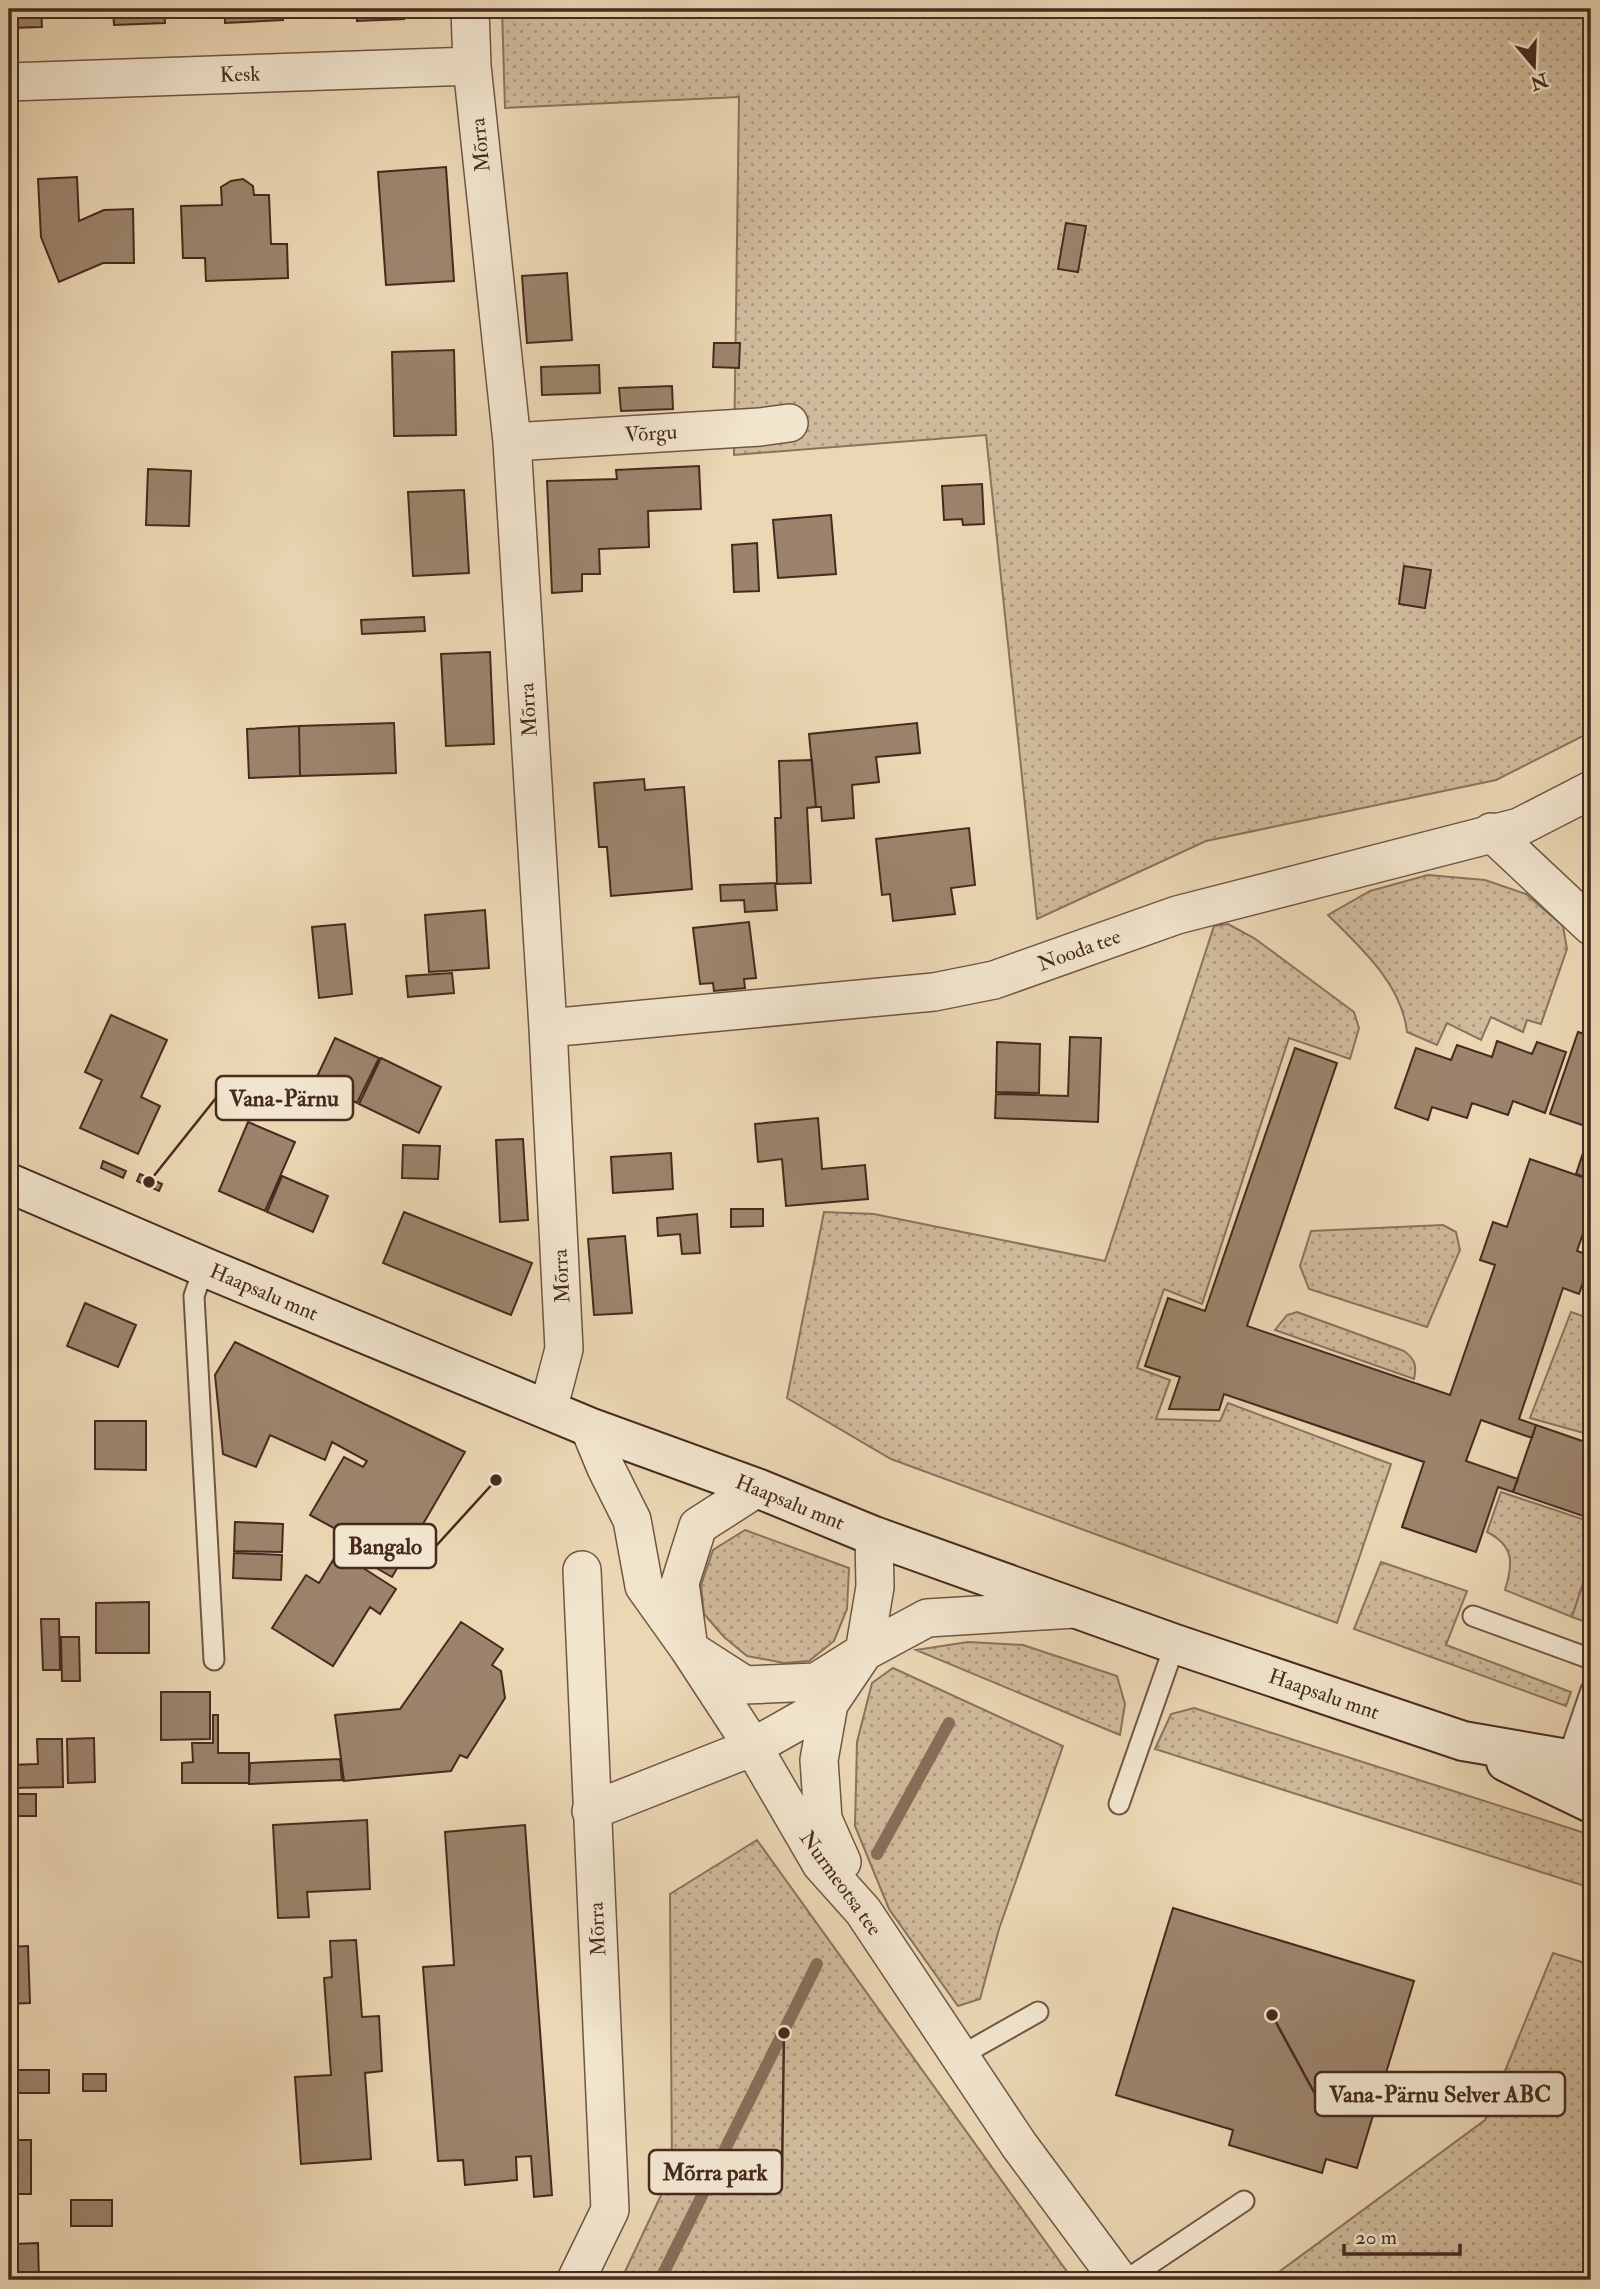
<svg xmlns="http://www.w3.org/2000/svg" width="1600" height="2289" font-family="'IM FELL Double Pica',serif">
	<defs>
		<pattern id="green-dots" width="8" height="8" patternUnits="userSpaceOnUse" patternTransform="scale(1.75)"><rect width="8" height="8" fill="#cfba9b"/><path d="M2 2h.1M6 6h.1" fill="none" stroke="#aa977e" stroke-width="1.8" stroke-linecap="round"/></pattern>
		<pattern id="forest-firs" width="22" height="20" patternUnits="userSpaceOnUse" patternTransform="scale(1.75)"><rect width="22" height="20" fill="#cfba9b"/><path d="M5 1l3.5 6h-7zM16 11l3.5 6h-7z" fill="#aa977e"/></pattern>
	</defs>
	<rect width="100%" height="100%" fill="#ebd7b4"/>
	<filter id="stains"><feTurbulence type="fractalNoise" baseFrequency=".00286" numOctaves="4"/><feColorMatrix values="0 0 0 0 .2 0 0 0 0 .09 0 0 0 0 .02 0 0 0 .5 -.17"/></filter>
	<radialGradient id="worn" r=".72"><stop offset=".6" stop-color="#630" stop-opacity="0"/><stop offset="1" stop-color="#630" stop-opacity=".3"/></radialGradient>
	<path fill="url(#green-dots)" stroke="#8b725d" stroke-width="2" d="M502 9H1591V732L1496 780 1206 841 1037 919 986 435 734 455 739 97 505 108Z
		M1428 875 1485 880 1526 894 1563 926 1567 949 1541 1024 1527 1020 1523 1032 1491 1017 1481 1040 1447 1023 1437 1045 1407 1032C1402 984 1360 947 1328 915L1370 891Z
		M1228 924 1254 938 1354 1012 1359 1028 1350 1059 1289 1038 1202 1304 1164 1289 1137 1368 1170 1380 1156 1419 1220 1421 1228 1403 1391 1464 1337 1623 891 1459 787 1398 824 1212 874 1214 1105 1261 1214 926Z
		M1443 1225 1456 1232 1460 1250 1427 1327 1309 1289 1300 1266 1311 1231Z
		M1297 1312 1404 1351C1415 1359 1417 1366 1414 1379L1275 1330 1287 1315Z
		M1571 1312 1591 1319V1435L1530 1418Z
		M1501 1492 1591 1522V1559L1572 1617 1505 1590C1513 1564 1515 1546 1487 1532Z
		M745 1530 849 1568 847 1609 834 1641 809 1661 784 1663 747 1656 724 1637 704 1614 701 1585 713 1550Z
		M1381 1562 1467 1591 1446 1645 1571 1692 1566 1706 1354 1629Z
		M968 1642 1023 1645 1117 1676 1125 1704 1120 1735 916 1650Z
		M893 1668 1063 1746 999 1929 980 1999 958 2006 889 1909 855 1826 857 1742 872 1683Z
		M1194 1708 1591 1835V1888L1155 1749 1171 1714Z
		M757 1840 1073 2280H621L672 2172 670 1894Z
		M1553 1953 1591 1965V2280H1268L1485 2120Z"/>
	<path fill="url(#forest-firs)" stroke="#8b725d" stroke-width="2" d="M1591 1559V1624L1572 1617Z"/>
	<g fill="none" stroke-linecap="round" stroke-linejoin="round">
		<path stroke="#886e5a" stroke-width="12" d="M877 1854 949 1723
			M660 2280 817 1964"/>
	</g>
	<path fill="#9c846c" stroke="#472a1f" stroke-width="2" d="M9 9H41L42 27 9 28Z
		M113 9H164L165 23 114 25Z
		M225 9H283V20L225 23Z
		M356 9H403L404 19 357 21Z
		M446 167 454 281 386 285 378 172Z
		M77 177 79 221 104 210 133 209 134 263H103L59 282 41 237 38 179Z
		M243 179 253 186 254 195H269L271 244H287L288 278 206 281 205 258H183L181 206 222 205 221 187 231 181Z
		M1066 223 1086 226 1078 272 1058 269Z
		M9 264H12L14 286H9Z
		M567 273 572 340 527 343 522 276Z
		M714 343H740L739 368 713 367Z
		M454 350 456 435 394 436 392 352Z
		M599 365 600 393 542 395 541 367Z
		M672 386 673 409 621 411 619 388Z
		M699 466 701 509 648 511 649 547 599 549 600 574H582V591L552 593 547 481 617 479 616 470Z
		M148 469 191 471 189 526 146 525Z
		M982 484 984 524 963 525 962 519 944 520 942 486Z
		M464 490 469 573 413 576 408 492Z
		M831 515 836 574 778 578 773 520Z
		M757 543 759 591 734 592 732 545Z
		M1404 566 1431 570 1425 608 1399 604Z
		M424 617 425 631 362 634 361 620Z
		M490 652 494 744 446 746 441 654Z
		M394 723 396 773 300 776 299 726Z
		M917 723 920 753 876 757 879 782 852 785 854 818 822 821 821 807H816L809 734Z
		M299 726 300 776 249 778 247 729Z
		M812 760 816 807 807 808 811 883 777 884 775 818H781L779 761Z
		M644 779 645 790 684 787 692 889 611 896 607 847H599L594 783Z
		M969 828 975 885 951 888 955 914 893 921 890 894 882 895 876 839Z
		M775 883 777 910 745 912 744 900 721 901 720 885Z
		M485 910 489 968 429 972 425 915Z
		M749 922 756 978 744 979 745 988 714 991 713 983 700 984 693 928Z
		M345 924 352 994 319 998 312 927Z
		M452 973 454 993 408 997 406 976Z
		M111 1015 167 1040 141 1097 160 1106 138 1154 80 1128 102 1080 85 1072Z
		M1578 1032 1591 1036V1128L1550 1114Z
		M1070 1037 1101 1038 1098 1122 995 1118 996 1094 1068 1096Z
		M335 1038 379 1058 357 1103 314 1083Z
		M1497 1041 1532 1054 1537 1042 1566 1052 1545 1113 1513 1101 1508 1115 1472 1103 1467 1118 1432 1107 1428 1120 1395 1108 1416 1048 1451 1060 1457 1045 1492 1057Z
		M997 1042 1040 1044 1039 1093 996 1092Z
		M1295 1048 1337 1063 1247 1326 1450 1395 1495 1265 1480 1260 1493 1222 1507 1227 1530 1159 1591 1180V1210L1577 1251 1591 1256V1259L1579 1294 1563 1288 1519 1419 1536 1425 1532 1438 1481 1420 1466 1461 1518 1479 1513 1492 1498 1487 1476 1552 1402 1527 1424 1462 1224 1394 1219 1410 1169 1409 1180 1377 1145 1366 1168 1298 1205 1311Z
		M381 1058 441 1087 419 1133 359 1104Z
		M818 1118 822 1169 865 1165 868 1199 786 1206 782 1159 758 1162 755 1124Z
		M248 1122 295 1142 265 1211 219 1191Z
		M1591 1129V1179L1576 1174Z
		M523 1139 528 1220 500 1222 496 1140Z
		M403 1145 440 1146 438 1179 402 1178Z
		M671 1153 673 1189 613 1193 611 1157Z
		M103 1161 126 1171 123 1178 101 1168Z
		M140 1174 162 1184 159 1191 137 1181Z
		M282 1176 328 1196 313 1232 267 1212Z
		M731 1209H763V1226L731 1227Z
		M404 1212 532 1263 511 1315 383 1263Z
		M697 1214 700 1253 682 1254 680 1234 658 1236 657 1218Z
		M625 1236 632 1313 594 1315 588 1239Z
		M85 1303 136 1325 118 1367 67 1346Z
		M235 1342 465 1452 392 1577 336 1545 343 1533 310 1515 344 1457 363 1467 367 1461 332 1442 325 1460 270 1435 256 1467 223 1454 215 1375Z
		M95 1421H146V1470L95 1469Z
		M1536 1425 1591 1444V1501L1586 1517 1513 1492Z
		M235 1522 283 1524 282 1552 234 1551Z
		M338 1552 396 1589 380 1614 370 1607 333 1666 272 1628 306 1575 319 1583Z
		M234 1553 282 1555 281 1580 233 1578Z
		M149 1602V1653H96V1603Z
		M41 1619H59L60 1670H43Z
		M461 1622 503 1649 492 1665 501 1671 505 1698 467 1758 460 1755 451 1771 344 1781 335 1715 400 1709Z
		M61 1637H79L80 1681H62Z
		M161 1692H210V1739L161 1740Z
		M213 1715H218V1753H249V1783H182V1763L193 1762 192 1743H213Z
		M94 1738 95 1782 68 1783 67 1739Z
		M37 1739H62L63 1787 9 1788V1765L38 1764Z
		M340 1759 342 1780 249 1784 250 1763Z
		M9 1794H36V1816H9Z
		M367 1820 370 1889 307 1892 309 1917 278 1918 273 1825Z
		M525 1825 552 2195 534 2197 531 2156 516 2157 517 2180 465 2185 463 2160 438 2161 423 1967 454 1965 445 1832Z
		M1173 1908 1414 1981 1357 2168 1326 2159 1322 2173 1229 2145 1233 2130 1116 2095Z
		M356 1940 362 2017 379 2016 382 2071 365 2073 371 2159 301 2164 295 2077 331 2075 324 1978 332 1977 330 1941Z
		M28 1946 30 2003 9 2004V1947Z
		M9 2070H49V2093H9Z
		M83 2074H106V2091H83Z
		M9 2140H31V2194H9Z
		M71 2200H112V2226H71Z
		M9 2221H13L14 2244 38 2243 39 2280H9Z"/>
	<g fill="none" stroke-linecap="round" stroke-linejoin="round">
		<g stroke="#705544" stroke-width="23">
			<path id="service" d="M204 1267 194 1296 214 1660
				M1473 1616 1591 1659
				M1566 1763 1591 1690
				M1119 1804 1175 1644
				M960 2056 1038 2012
				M1126 2280 1244 2201"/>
		</g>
		<g stroke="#705544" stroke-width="40">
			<path id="minor" d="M470 9 472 66 512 442 548 1028 564 1349 548 1410
				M9 82 472 66
				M512 442 760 427 789 423
				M1491 832 1591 926
				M548 1028 934 992 994 980 1177 915 1519 827 1591 790
				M589 1427 606 1468 632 1520 644 1586 689 1649 753 1747 821 1864 863 1911 1019 2145 1119 2280
				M757 1488 698 1526 680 1583 689 1649 745 1685 816 1682 864 1652 875 1587 874 1536
				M829 1704 819 1760 823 1819 842 1862
				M591 1811 753 1747 829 1704 864 1652 927 1618 1075 1609
				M576 2280 610 2210 582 1570"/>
		</g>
		<g stroke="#472a1f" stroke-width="42">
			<path id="secondary" d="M9 1183 204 1267 589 1427 757 1488 874 1536 1175 1644 1463 1741 1591 1763
				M1506 1762 1591 1803"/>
		</g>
		<use href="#service" stroke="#f2e5ce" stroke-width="19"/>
		<use href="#minor" stroke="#f2e5ce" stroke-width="37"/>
		<use href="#secondary" stroke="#f2e5ce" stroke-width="38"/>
	</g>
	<g text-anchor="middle" stroke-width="7" stroke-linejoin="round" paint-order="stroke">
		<g font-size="21" fill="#472a1f" stroke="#f2e5ce">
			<text transform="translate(240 74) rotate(-2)" y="7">Kesk</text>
			<text transform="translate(480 145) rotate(-96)" y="7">Mõrra</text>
			<text transform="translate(651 433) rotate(-4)" y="7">Võrgu</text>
			<text transform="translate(528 710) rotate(-94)" y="7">Mõrra</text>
			<text transform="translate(1079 950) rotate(-20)" y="7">Nooda tee</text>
			<text transform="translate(561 1276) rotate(-93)" y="7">Mõrra</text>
			<text transform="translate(264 1292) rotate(23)" y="7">Haapsalu mnt</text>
			<text transform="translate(790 1502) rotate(22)" y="7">Haapsalu mnt</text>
			<text transform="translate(1324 1694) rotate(19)" y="7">Haapsalu mnt</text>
			<text transform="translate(841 1883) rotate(54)" y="7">Nurmeotsa tee</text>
			<text transform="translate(597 1929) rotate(-93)" y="7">Mõrra</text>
		</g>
	</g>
	<path fill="none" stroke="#472a1f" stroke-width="2.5" d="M149 1182L216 1098M496 1480L436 1546M1272 2015L1315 2094M784 2033L782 2172"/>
	<g fill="#472a1f" stroke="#f2e5ce" stroke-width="2.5">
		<circle cx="149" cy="1182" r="7"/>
		<circle cx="496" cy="1480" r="7"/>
		<circle cx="1272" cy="2015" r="7"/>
		<circle cx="784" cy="2033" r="7"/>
	</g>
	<g fill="#f2e5ce" stroke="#472a1f" stroke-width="2.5">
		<rect x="216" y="1076" width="137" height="44" rx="7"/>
		<rect x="334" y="1524" width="102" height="44" rx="7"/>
		<rect x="1315" y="2072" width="250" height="44" rx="7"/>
		<rect x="649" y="2150" width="133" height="44" rx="7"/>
	</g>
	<g font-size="23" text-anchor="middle" font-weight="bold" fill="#472a1f">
		<text x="284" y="1106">Vana-Pärnu</text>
		<text x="385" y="1554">Bangalo</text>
		<text x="1440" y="2102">Vana-Pärnu Selver ABC</text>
		<text x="715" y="2180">Mõrra park</text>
	</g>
	<rect width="1600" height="2289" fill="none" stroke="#ebd7b4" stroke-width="35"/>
	<rect x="10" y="10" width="1579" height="2268" fill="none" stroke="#472a1f" stroke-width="3.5"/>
	<rect x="18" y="18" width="1565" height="2254" fill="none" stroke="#472a1f" stroke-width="2"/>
	<g transform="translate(1534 66) rotate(161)" stroke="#f2e5ce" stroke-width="5" paint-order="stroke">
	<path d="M0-5L12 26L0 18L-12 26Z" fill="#472a1f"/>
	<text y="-10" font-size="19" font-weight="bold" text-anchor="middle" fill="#472a1f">N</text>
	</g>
	<path d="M1344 2244v10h116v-10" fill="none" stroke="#472a1f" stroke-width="3.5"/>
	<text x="1355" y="2244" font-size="21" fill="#472a1f" stroke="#f2e5ce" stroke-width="5" paint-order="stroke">20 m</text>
	<rect width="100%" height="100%" filter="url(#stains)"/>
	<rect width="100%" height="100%" fill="url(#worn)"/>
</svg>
